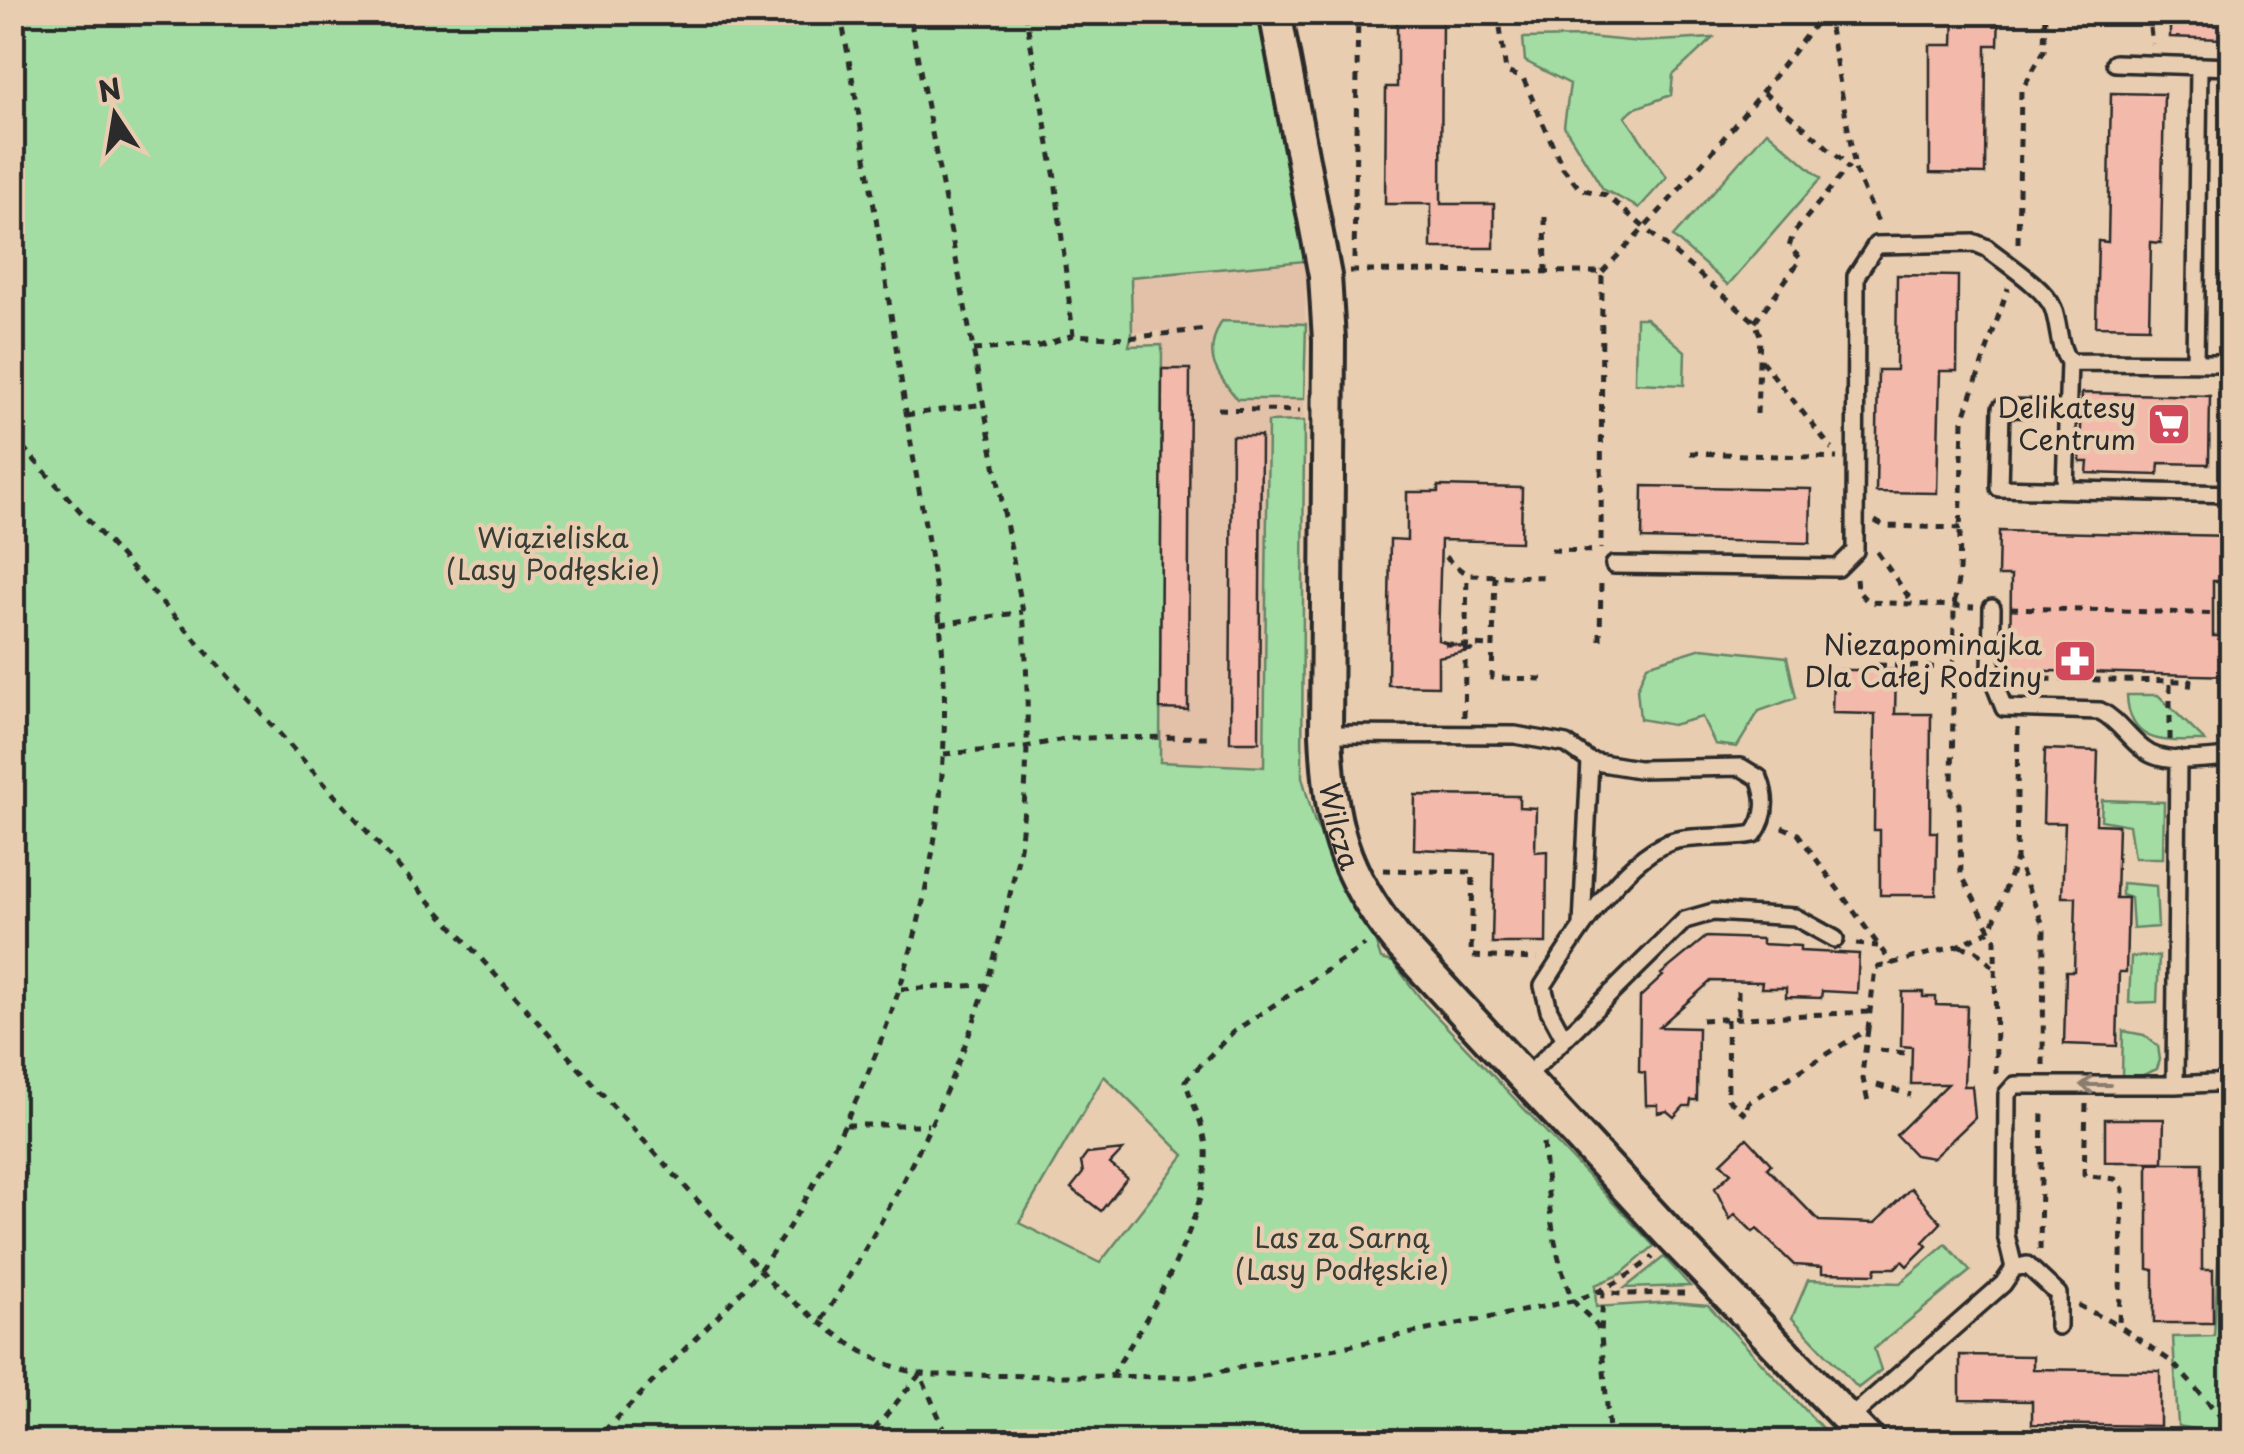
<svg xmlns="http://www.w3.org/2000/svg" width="2244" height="1454" font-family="'Playpen Sans',sans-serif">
	<rect width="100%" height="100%" fill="#e8cdb0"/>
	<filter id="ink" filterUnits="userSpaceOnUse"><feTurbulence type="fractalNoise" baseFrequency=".01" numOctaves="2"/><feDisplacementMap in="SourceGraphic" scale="20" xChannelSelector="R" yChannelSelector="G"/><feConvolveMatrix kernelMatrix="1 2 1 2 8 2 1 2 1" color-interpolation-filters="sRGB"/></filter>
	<g filter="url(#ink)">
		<path fill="#e3c1a9" d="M1306 261 1304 421 1268 422 1264 767 1159 762 1162 345 1160 331 1132 333 1131 277Z"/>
		<path fill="#a3dda3" stroke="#678467" stroke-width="2.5" fill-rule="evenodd" d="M12 13H1262L1306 261 1131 277 1132 333 1129 346 1162 345 1160 762 1264 767 1268 422 1304 421 1302 777 1315 823 1369 921 1381 959 1393 962 1424 1003 1654 1246 1621 1274 1595 1285 1596 1307 1673 1302 1708 1305 1834 1441H13ZM1104 1076 1184 1155 1100 1263 1019 1223Z
			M1588 37 1640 42 1713 38 1673 75 1671 95 1633 109 1625 117 1667 177 1639 208 1603 189 1564 126 1570 84 1525 61 1523 38Z
			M1767 131 1821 178 1728 285 1673 237Z
			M1636 318H1646L1685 351 1684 385 1635 383Z
			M1222 321 1306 324 1304 399H1237C1215 371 1202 355 1222 321Z
			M1702 648 1787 657 1796 698 1759 711 1737 747 1715 744 1702 717 1672 725 1640 719 1637 689 1647 665Z
			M2127 695H2158L2205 741C2167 741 2129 747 2127 695Z
			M2102 800 2164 802 2163 858H2134L2129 825 2101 820Z
			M2122 883 2156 886 2158 927 2133 929 2131 898 2122 895Z
			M2159 956 2157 1002 2129 1003 2131 957Z
			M2123 1031 2144 1035 2158 1046 2160 1060 2157 1069 2141 1076 2122 1075Z
			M2227 1105H2232V1441L2212 1442 2211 1432 2178 1426 2173 1337 2214 1336Z
			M1946 1244 1970 1271 1874 1349 1881 1370 1858 1388 1792 1318 1808 1280 1900 1283Z
			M1664 1257 1690 1286 1625 1288Z"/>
		<path fill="#f3b9ab" stroke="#2b2b2b" stroke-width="2.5" d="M1442 12 1441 204H1494V248H1431V204H1385L1386 87H1397V13Z
			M1954 12H1999L1998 45H1986L1985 174 1930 173V45H1953Z
			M2170 12H2223L2222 39 2170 37Z
			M2111 93 2164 94 2161 243 2151 242 2149 327 2096 326 2098 241 2108 242Z
			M1897 275 1958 276 1957 371H1940L1937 493 1876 492 1878 370H1896Z
			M1162 369H1190L1188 710 1160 709Z
			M2082 393 2210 396 2209 464 2159 463 2158 475 2087 473 2088 462H2080Z
			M1232 436H1261L1259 742H1230Z
			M1438 486 1522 488 1521 542 1441 540 1438 640 1473 650 1438 657V686L1388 685 1390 539 1407 540V492H1438Z
			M1643 486 1811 489 1810 543 1642 539Z
			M1999 531 2232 536V581H2213V636H2232V676L2010 670 2011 576H1998Z
			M1833 670H1896L1895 714H1931L1930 832H1937L1936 895H1880V830H1874L1875 714 1832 713Z
			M2045 749 2098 751 2096 824 2118 825 2116 898H2128L2126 972H2119L2117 1046 2064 1044 2066 971H2074L2076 897H2062L2065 823H2043Z
			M1415 795 1519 796V807L1536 808 1535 852 1547 851 1546 943H1492L1494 852 1414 849Z
			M1706 937 1762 939V944L1800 946V951L1859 954 1857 993 1822 991 1821 998 1786 997V988H1761L1762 982 1711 981 1659 1027 1698 1028 1697 1100H1691L1690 1106H1684L1674 1117 1667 1111 1658 1113V1105H1646L1645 1073 1639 1072 1640 997 1663 976 1661 974Z
			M1902 992H1923V997H1936V1005L1967 1006 1964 1086H1972L1975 1118 1933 1158 1915 1155 1896 1135 1948 1084H1911L1912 1047 1901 1046Z
			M2105 1119H2164L2163 1162H2105Z
			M1747 1138 1771 1164 1767 1168 1819 1221 1875 1223 1911 1188 1941 1223 1923 1242 1927 1246 1907 1266 1902 1261 1895 1268H1876L1875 1274 1822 1273V1267L1794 1265 1757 1229 1753 1232 1735 1214 1730 1219 1715 1188 1731 1173 1721 1163Z
			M1123 1150 1110 1164 1127 1178 1101 1211 1071 1188 1083 1173 1081 1162 1087 1154Z
			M2148 1163H2202V1270H2213V1323H2154V1270L2148 1269Z
			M1960 1355 2033 1356V1369L2160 1371V1426L2032 1424V1401L1960 1400Z"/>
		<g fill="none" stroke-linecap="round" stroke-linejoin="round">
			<g stroke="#2b2b2b" stroke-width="22">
				<path id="lane" d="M2115 63 2232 67
					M2195 363 2199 68
					M2067 409 2001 408 1999 488 2232 494
					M2065 489 2069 362
					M1614 565 1838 568 1855 551 1856 276 1876 245 1975 243 1987 248C2004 262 2045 288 2053 308 2060 327 2057 344 2069 362L2232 363
					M1992 608 1991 675 2004 708 2100 711C2118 720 2127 737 2143 749 2164 767 2206 758 2232 757
					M1326 734 1515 735 1566 744 1590 761 1638 769 1741 767 1759 778C1767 798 1767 816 1754 834 1729 839 1702 835 1677 840 1625 852 1571 943 1543 986L1549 1010 1563 1036
					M2178 759 2175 1085 2232 1082
					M1582 925 1590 761
					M1524 1079 1685 920 1713 912 1795 917 1835 939
					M2014 1268 2027 1265 2058 1294V1326
					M1849 1419 2003 1284 2014 1268 2006 1235 2007 1094 2015 1085H2175"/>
			</g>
			<g stroke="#2b2b2b" stroke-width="38">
				<g id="street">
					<path id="s1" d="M1275 12 1325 276 1329 340 1326 734C1330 822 1341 871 1397 940L1674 1239 1870 1442"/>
				</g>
			</g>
			<path stroke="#2b2b2b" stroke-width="5" stroke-dasharray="8 8" stroke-linecap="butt" d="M1025 12 1055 178 1073 335 1128 338 1207 329
				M1498 12 1506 72 1523 78 1563 168 1580 189 1606 195 1755 322 1760 335 1757 414
				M1827 12 1856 173 1879 224
				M2148 12 2152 44
				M1763 92 1848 165
				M1545 217 1546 271
				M2018 243 2021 91 2044 51 2045 12
				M1354 259 1358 12
				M1350 271 1602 272 1601 549
				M1602 272C1682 191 1755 103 1824 12
				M1755 322 1801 259 1789 247 1793 234 1849 166
				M973 350 1040 346 1073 335
				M1761 360 1832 449
				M1218 409 1300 411
				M906 415 984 404
				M12 435 775 1287C823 1323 872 1372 935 1375L1193 1377 1572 1301C1604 1291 1627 1278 1653 1257
				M1690 453 1837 458
				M1875 521 1884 526 1961 528
				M1551 550 1598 551
				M1877 552 1913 603
				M1445 557 1467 575 1550 577
				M1495 576 1492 678 1548 679
				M1856 579 1857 590 1868 602 1974 607
				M2010 608 2232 614
				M940 624 1023 612
				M1600 640 1601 580
				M1445 644 1492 646
				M1878 665 1953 668
				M2013 682 2021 679 2190 681 2189 690
				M1464 717 1467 575
				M2018 727 2016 859 2044 927 2043 1065
				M2170 740V681
				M944 754 1025 747 1069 738 1212 737
				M1782 827 1798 834 1892 964
				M1383 870 1473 872 1471 956 1537 959
				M1856 944 1878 946
				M1960 946 1977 951 1995 969
				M901 989 985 985
				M1738 991V1019
				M1727 1019 1728 1099 1746 1115 1748 1103 1868 1029 1875 968 1957 946 1991 930 2016 859
				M1702 1020 1868 1012
				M1868 1029 1862 1074 1868 1102
				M1880 1050 1904 1053
				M1996 1073 1995 939 1961 874 1959 804 1952 794 1954 606 1959 574 1963 420 2008 288
				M1877 1085 1911 1095
				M2086 1104 2084 1175 2115 1179 2123 1189 2119 1326 2172 1362 2232 1429
				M846 1125H928
				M1543 1143C1548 1194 1551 1247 1571 1296 1577 1310 1594 1317 1600 1332
				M2040 1250 2042 1106
				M2078 1305 2117 1325
				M822 1320C904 1191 977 1049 1009 899 1013 879 1019 859 1021 840 1029 765 1029 687 1023 612L909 12
				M1111 1376C1147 1320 1216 1208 1205 1140 1202 1121 1191 1100 1185 1081L1233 1032 1365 945
				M592 1442C623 1414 651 1383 680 1354 707 1326 736 1300 760 1269 785 1236 806 1200 825 1163 904 1015 950 849 944 679 941 591 920 506 907 418 886 283 866 147 840 12
				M864 1442 920 1374 950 1442
				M1610 1442 1601 1335 1603 1292 1621 1294 1684 1293"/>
			<use href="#lane" stroke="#e8cdb0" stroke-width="15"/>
			<use href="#street" stroke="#e8cdb0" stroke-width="30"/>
		</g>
		<defs><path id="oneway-shaft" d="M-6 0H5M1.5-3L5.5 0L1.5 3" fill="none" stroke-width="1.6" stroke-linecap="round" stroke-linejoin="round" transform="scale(2.5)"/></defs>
		<use stroke="#8a7c6e" href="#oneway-shaft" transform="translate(2095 1085) rotate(-180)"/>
	</g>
	<defs>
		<g id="supermarket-square" transform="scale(2.25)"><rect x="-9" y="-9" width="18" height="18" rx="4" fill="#d1495b" stroke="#e8cdb0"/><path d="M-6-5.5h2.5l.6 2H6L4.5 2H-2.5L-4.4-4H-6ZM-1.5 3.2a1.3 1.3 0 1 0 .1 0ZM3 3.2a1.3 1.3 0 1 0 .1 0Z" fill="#fff"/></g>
		<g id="pharmacy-square" transform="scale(2.25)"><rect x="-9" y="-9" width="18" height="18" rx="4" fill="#d1495b" stroke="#e8cdb0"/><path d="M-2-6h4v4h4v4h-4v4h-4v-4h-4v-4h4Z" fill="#fff"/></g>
	</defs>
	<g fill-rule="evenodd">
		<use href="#supermarket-square" x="2169" y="424"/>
		<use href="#pharmacy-square" x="2075" y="661"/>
	</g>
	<g text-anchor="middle" stroke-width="9" stroke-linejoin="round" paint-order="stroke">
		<g font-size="28" fill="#2b2b2b" stroke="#e8cdb0" text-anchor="end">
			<text x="2136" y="418">Delikatesy<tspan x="2136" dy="32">Centrum</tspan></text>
			<text x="2042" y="655">Niezapominajka<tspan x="2042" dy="32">Dla Całej Rodziny</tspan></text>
		</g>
		<g font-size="28" fill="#373d37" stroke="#e8cdb0">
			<text x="553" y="548">Wiązieliska<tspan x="553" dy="32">(Lasy Podłęskie)</tspan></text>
			<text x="1342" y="1248">Las za Sarną<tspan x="1342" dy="32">(Lasy Podłęskie)</tspan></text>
		</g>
		<g font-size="28" fill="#2b2b2b" stroke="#e8cdb0">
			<text dy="10" stroke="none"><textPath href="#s1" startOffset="820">Wilcza</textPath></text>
		</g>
	</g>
	<rect width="2244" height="1454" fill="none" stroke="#e8cdb0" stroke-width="50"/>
	<rect x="25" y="25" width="2194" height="1404" fill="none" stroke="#2b2b2b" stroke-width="4" filter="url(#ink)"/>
	<g transform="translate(115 115) rotate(348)" stroke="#e8cdb0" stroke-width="8" paint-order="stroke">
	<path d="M0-8L18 38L0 25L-18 38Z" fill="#2b2b2b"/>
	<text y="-15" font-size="28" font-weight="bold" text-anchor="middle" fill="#2b2b2b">N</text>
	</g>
</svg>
